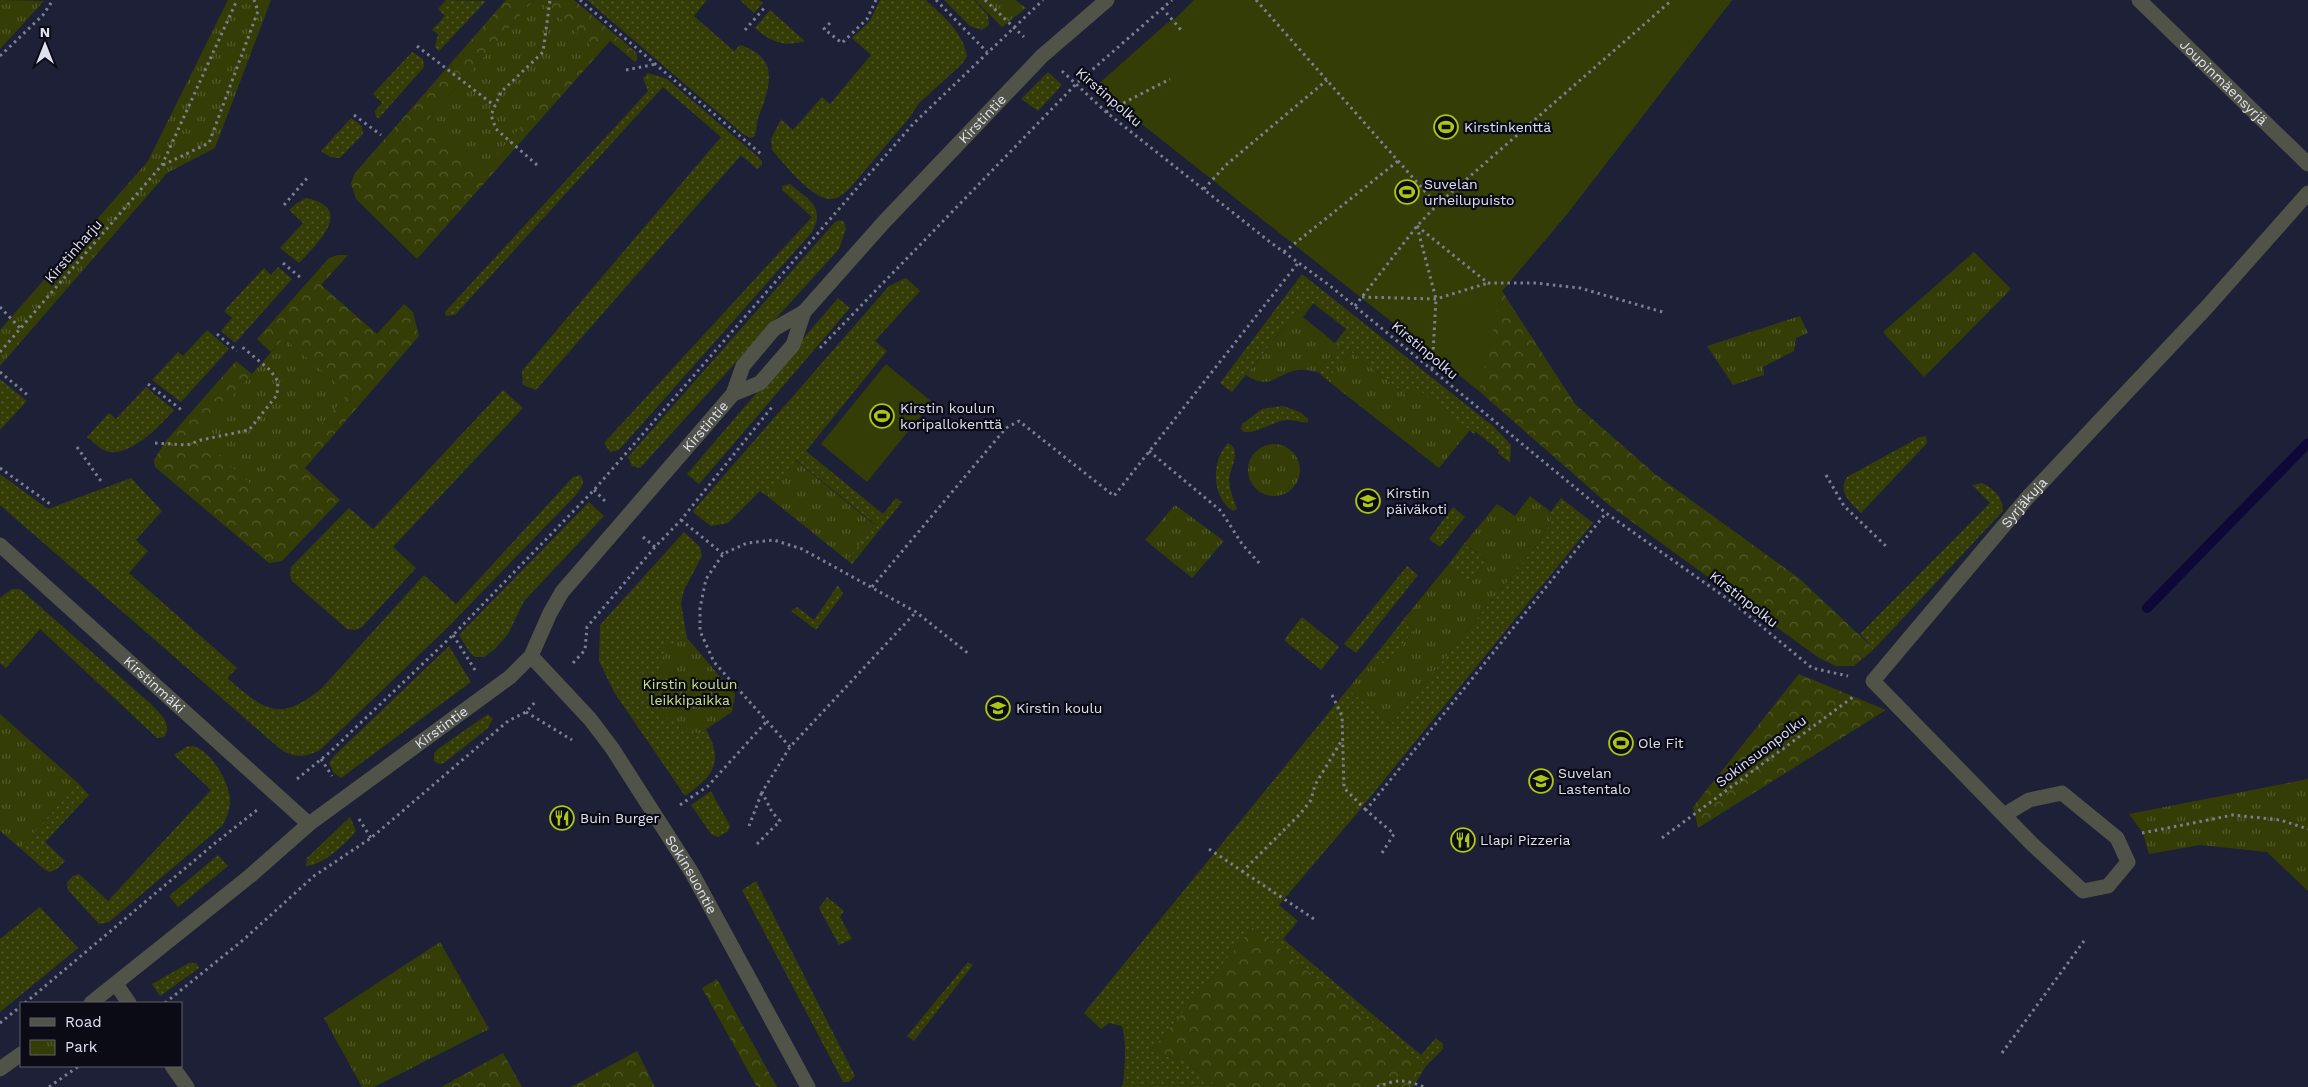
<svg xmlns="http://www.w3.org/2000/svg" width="2308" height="1087" font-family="'Work Sans',sans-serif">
	<defs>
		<pattern id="grass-dots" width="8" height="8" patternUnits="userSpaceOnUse" patternTransform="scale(1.25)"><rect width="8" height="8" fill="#353d06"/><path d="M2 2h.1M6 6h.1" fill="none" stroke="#52592b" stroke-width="1.8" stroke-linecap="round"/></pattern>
		<pattern id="forest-crowns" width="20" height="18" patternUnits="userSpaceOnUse" patternTransform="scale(1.25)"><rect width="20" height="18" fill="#353d06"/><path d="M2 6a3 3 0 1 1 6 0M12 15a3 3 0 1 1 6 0" fill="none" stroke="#52592b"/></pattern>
		<pattern id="park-tufts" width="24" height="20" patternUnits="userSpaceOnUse" patternTransform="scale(1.25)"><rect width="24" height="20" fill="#353d06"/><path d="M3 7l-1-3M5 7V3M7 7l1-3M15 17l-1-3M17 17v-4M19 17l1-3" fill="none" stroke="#52592b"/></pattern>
	</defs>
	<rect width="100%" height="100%" fill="#1e2038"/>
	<path fill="url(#grass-dots)" d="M446 0 486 1 439 51 435 47 438 34 432 30 445 16 438 9Z
		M587 0H707L694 16 734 51 740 45C781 58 770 87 758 118 756 125 757 131 754 137L750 138 743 134Z
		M740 0H759L763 3 754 13Z
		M880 0H926C943 16 963 32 967 56L962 64 919 103 910 117 850 188C844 193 839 199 830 199 812 199 784 164 772 150L771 139 781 119 793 130 822 97 830 104 871 55 852 38 870 21Z
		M944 0H974L988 15 989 25 982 30 970 26Z
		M770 10 805 41C784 47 771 42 755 28Z
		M412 52 423 59 424 67 379 118 376 117 375 111 382 103 373 94Z
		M1048 72 1062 85 1038 111 1021 99Z
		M648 73 667 79 756 155 762 161V165L757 169 741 155 536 390 523 385 522 371 721 137 663 87 455 315 446 316 445 312 648 91 643 78Z
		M351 118 362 126 363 134 340 158 330 157 321 151Z
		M790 184C808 200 826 206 812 232L619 450 610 452 604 443 812 217 782 190V186Z
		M306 198C356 208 317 244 299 263L280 248 303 223 289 210 297 203Z
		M840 220 844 222 846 229 839 249 640 468 632 466 628 457 835 222Z
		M278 267 292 279 235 343 221 331 232 318 224 311 264 268 271 275Z
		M1302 274 1494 427 1511 445 1510 463 1498 453 1499 450 1476 432 1474 434 1413 386 1406 395 1351 352 1327 380 1318 372 1348 334 1344 331 1346 329 1313 303 1312 305 1306 300 1232 392 1220 383Z
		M906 278 920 291 875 341 887 351 806 451 883 514 896 498 902 502 852 564 847 560 875 524 796 460 767 496 760 491 728 523 711 526 694 513 693 511 889 286Z
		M838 298 850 308 699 484 687 474Z
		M207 330 229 349 181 402 152 380 178 352 183 356Z
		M0 379 27 401 0 430Z
		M146 387 174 410C161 425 132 455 110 452 101 451 94 442 87 437L109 413 116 419Z
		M503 390 523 408 393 547 416 568 362 627 355 630 347 629 292 581 290 575 291 567 349 508 373 529Z
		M1283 406 1300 412 1308 419V422C1301 423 1295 420 1288 420 1272 421 1260 433 1244 432L1241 429 1242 424 1262 409Z
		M1926 436 1927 443 1861 513C1851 503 1837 492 1847 477L1920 437Z
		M1228 443C1243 450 1229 469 1229 481 1230 491 1233 499 1237 509L1233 511C1211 496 1211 461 1228 443Z
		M0 474 48 509 131 478 162 511 136 540 148 551 129 573 237 668 227 678C266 710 278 724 322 688L424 575 456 604 573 477 580 475C587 482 580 490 575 496L448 627 320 750C305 758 292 758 279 748L0 505Z
		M1982 483C1994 489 2003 497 2003 511L1874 649 1860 634 1990 503 1972 485Z
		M1561 498 1593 523 1358 812 1279 905 1298 921 1283 939 1421 1055 1436 1038 1443 1044V1049L1426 1066 1253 927 1151 1051 1187 1063 1218 1087H1121L1123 1084C1125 1064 1127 1046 1122 1026L1109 1023 1101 1029 1084 1013 1348 689 1391 724 1533 550 1551 523V512Z
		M589 502 604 516 524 601 508 634 494 650 484 657H475L470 653 459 635Z
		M1453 507 1465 517 1440 547 1429 539Z
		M684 532 700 547 702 556 684 590 681 603 687 638 665 647 699 734 706 729C724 763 714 775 685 796L614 692 599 661 600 625Z
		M1464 544 1486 560 1471 582 1448 565Z
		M1407 566 1418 575 1356 653 1344 644Z
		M838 585 843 594 816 630 791 611 797 607 814 620Z
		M12 589H20L151 704C160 714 173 724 164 737L157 738 40 629 6 668 0 663V598Z
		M1302 617 1339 647 1321 670 1284 640Z
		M1404 619 1415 629 1385 665 1374 657Z
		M449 646 471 682 341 778 334 773 329 763 334 756Z
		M488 714 493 719 488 728 444 763 439 764 434 761V753L438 749Z
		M193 746C211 751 229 781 230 800 230 810 227 817 222 826L109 922 99 924 68 890 67 882 73 876 79 874 108 901 211 790 174 755 186 747Z
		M78 783 89 795 45 842 65 861 57 869 50 872 45 870 20 848Z
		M711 791 730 826 728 831 718 837 711 834 691 805Z
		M350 817 356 831C347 843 322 866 306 866L307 858Z
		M218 855 228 866 178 907 169 896Z
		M756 881 855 1076 849 1082H843L742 890Z
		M827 897 844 911 840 917 852 939 839 945 819 908Z
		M40 907 78 948 0 1012V939Z
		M968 962 973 965 914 1041 907 1036Z
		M189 963H196L199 968 160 996 152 984Z"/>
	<path fill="url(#forest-crowns)" d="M506 0H534L426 122 591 47 539 0H574L637 53V60L635 62 610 41 417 259 356 199 351 183 355 173Z
		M1687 0H1732L1567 214 1502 291 1575 404 1655 474 1800 579 1874 649 1854 666H1836L1819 658 1609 505 1479 391 1461 359 1475 228Z
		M338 255H348L321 285 377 334 404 304 413 312 419 336 305 468 340 500 282 561 269 563 155 467 154 460 165 442 236 361 252 374 197 436 284 338 271 352 257 339 329 258Z
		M1799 674 1886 710 1698 828 1693 807Z
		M1253 927 1426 1066 1413 1087H1218L1187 1063 1151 1051Z
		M717 979 777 1087H757L702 988Z
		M637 1051 655 1087H571Z
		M503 1053 522 1087H441Z"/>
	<path fill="url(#park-tufts)" d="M0 0 44 1 0 49Z
		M228 0H271L215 148 167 173 0 366V330L148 161Z
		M534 0H539L591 46 482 171 426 122Z
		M975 0H1015L1026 8 1002 27Z
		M1974 252 2011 289 1924 377 1883 332Z
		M1306 300 1312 305 1303 317 1335 343 1344 331 1348 334 1318 372C1312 371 1304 369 1298 370 1275 374 1270 391 1246 375Z
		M1800 316 1808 333 1796 338 1794 351 1763 367 1764 375 1733 385 1707 346Z
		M284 338 348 394 260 492 197 436Z
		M1351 352 1406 395 1413 385 1470 430 1439 468 1327 380Z
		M1248 470a26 26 0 1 1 52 0a26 26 0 1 1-52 0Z
		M795 460 875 525 847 560 767 496Z
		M1530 496 1551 512V523L1533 550 1391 724 1348 689 1374 657 1385 665 1415 629 1404 619 1448 565 1471 582 1486 560 1464 544 1497 504 1515 516Z
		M1175 505 1224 541 1192 578 1145 540Z
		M687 638 735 694 732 712 699 734 661 715 656 693 665 647Z
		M0 714 78 783 20 848 0 831Z
		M2308 779V891L2267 852 2200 845 2149 854 2143 833 2129 814Z
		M440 942 489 1029 374 1087H362L324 1018Z"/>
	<path fill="#353d06" d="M1194 0H1732L1567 214 1502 291 1479 391 1095 87 1166 24 1176 18Z
		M886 364 932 402 867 482 821 444Z"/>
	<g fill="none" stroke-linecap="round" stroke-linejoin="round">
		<path stroke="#0e0838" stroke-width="10" d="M2147 608 2308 443"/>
		<path stroke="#7c7e92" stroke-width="3" stroke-dasharray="2.5 4" stroke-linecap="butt" d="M580 0 761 154
			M936 0 987 52
			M985 0 1024 37
			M1256 0 1437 205
			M1162 8 1182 31
			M830 23 824 29 842 43 867 19 876 0
			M745 30 766 6
			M417 46 495 106
			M0 56 43 15 53 0
			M626 70 656 64
			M1062 71 1106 112 1270 242 1329 285 1606 513 1732 602 1812 668 1848 676
			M1106 112 1170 79
			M354 115 381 135
			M163 165 209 143 258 11 254 0
			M537 165 496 129 491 115 501 92 543 52 550 0
			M1204 189 1226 165 1327 80
			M284 205 309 176
			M1417 226 1488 283H1536L1580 288 1666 313
			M1417 226 1436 299 1432 371
			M1284 252 1398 161
			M283 263 301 278
			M1362 297 1436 299 1488 283
			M1355 306 1417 226 1437 205 1672 0
			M0 307 21 329
			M217 334 237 351
			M820 348 1077 83 1172 0
			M0 352 162 165 237 0
			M0 372 30 397
			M148 384 183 411
			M155 443 187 445 201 440 249 430 277 395 278 381 270 370 241 346
			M77 447 103 484
			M1149 451 1221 511 1242 544 1260 564
			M0 468 50 504
			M1826 475 1844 506 1887 547
			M594 490 606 502
			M681 520 723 554
			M643 537 655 547
			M872 587 1006 428 1019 421 1114 496 1298 263
			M453 635 475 670
			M573 663 585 650 587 627 655 547 681 520 772 407
			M1332 695 1342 716 1344 788 1366 810
			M526 712 572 740
			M790 747 714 662 700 631V608L706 579 723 554 747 543 774 540 802 549 916 612 969 654
			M321 759 332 776
			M297 779 330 752 453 635 594 490 913 124 1043 0
			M680 805 708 786 767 721
			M359 819 371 838
			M749 826 762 792
			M2142 833 2233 815 2280 820 2308 829
			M1662 838 1853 697
			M757 844 780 821 772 812 762 792 790 747 916 612
			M1209 849 1317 921
			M1382 853 1394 834 1366 810 1606 513
			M1242 872 1300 814 1311 800 1315 785 1342 740
			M25 1003 214 844 257 810
			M165 1003 242 941 314 876 371 838 508 721 526 712 537 700
			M0 1023 21 1006
			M2002 1053 2084 941
			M49 1087 79 1066
			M1377 1087C1397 1079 1404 1079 1424 1087"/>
		<path stroke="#505347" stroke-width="15" d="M116 984 129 1003
			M172 1066 187 1087"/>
		<g stroke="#505347" stroke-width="15">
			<path id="s1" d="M2139 0 2308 164"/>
			<path id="s2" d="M0 545 309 824"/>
			<path id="s3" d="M531 656 590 719 612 748 692 873 808 1087"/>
			<path id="s4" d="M2004 815 2029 800 2062 793 2117 838 2128 862 2108 886 2083 891 2032 844 1873 681 2028 497 2207 307 2308 193"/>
		</g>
		<g stroke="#505347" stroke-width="15">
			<path d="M733 394 760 383 793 345 804 312"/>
			<path id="s5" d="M91 1003 250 876 309 824 510 677 531 656 550 613 562 592 733 394 743 366 774 329 804 312 884 222 1042 56 1107 0"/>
			<path d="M0 1069 21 1054"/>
		</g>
	</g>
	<defs>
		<g id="stadium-ring" transform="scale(1.25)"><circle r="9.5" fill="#0a0b15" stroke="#acc611" stroke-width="1.5"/><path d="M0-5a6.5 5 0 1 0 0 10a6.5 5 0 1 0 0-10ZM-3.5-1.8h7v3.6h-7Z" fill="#acc611"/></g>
		<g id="school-ring" transform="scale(1.25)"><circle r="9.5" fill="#0a0b15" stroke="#acc611" stroke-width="1.5"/><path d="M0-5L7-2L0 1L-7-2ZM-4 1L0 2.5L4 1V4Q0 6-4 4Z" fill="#acc611"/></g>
		<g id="restaurant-ring" transform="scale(1.25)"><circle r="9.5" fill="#0a0b15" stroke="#acc611" stroke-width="1.5"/><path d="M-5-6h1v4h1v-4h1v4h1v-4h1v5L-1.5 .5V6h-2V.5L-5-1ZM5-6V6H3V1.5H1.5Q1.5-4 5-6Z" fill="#acc611"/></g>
	</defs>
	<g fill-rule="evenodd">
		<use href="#stadium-ring" x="1446" y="127"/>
		<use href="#stadium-ring" x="1407" y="192"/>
		<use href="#stadium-ring" x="882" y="416"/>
		<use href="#school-ring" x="1368" y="501"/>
		<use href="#school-ring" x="998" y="708"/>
		<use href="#stadium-ring" x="1621" y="743"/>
		<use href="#school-ring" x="1541" y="781"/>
		<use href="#restaurant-ring" x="562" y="818"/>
		<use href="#restaurant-ring" x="1463" y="840"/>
	</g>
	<g text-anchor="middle" stroke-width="4.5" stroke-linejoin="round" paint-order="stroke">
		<g font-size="14" fill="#dfe1f1" stroke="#0a0b15">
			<text dy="5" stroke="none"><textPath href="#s1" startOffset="118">Joupinmäensyrjä</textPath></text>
			<text transform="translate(1109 97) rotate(41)" y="5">Kirstinpolku</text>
			<text dy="5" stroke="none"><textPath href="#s5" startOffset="1269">Kirstintie</textPath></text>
			<text transform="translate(73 251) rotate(-49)" y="5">Kirstinharju</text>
			<text transform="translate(1425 350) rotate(40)" y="5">Kirstinpolku</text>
			<text dy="5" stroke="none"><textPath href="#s5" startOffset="851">Kirstintie</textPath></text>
			<text dy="5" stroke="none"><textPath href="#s4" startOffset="748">Syrjäkuja</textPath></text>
			<text transform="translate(1744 599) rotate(38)" y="5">Kirstinpolku</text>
			<text dy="5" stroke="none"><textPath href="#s2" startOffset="208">Kirstinmäki</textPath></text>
			<text dy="5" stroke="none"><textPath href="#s5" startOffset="446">Kirstintie</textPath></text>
			<text transform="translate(1761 751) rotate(-37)" y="5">Sokinsuonpolku</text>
			<text dy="5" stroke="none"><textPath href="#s3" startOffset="272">Sokinsuontie</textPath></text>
		</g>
		<g font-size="14" fill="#dfe1f1" stroke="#0a0b15" text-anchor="start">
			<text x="1464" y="132">Kirstinkenttä</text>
			<text x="1424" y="189">Suvelan<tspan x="1424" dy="16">urheilupuisto</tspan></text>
			<text x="900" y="413">Kirstin koulun<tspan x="900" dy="16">koripallokenttä</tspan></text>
			<text x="1386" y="498">Kirstin<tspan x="1386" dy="16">päiväkoti</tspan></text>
			<text x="1016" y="713">Kirstin koulu</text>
			<text x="1638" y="748">Ole Fit</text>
			<text x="1558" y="778">Suvelan<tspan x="1558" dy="16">Lastentalo</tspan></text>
			<text x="580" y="823">Buin Burger</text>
			<text x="1480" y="845">Llapi Pizzeria</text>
		</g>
		<g font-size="14" fill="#cde086" stroke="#0a0b15">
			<text x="690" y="689">Kirstin koulun<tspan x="690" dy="16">leikkipaikka</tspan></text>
		</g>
	</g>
	<rect x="20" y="1002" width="162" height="65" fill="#0a0b15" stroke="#5f616d"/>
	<rect x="30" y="1018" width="25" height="8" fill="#505347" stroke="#5f616d"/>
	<text x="65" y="1027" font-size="15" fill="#dfe1f1">Road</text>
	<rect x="30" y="1040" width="25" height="15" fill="url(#park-tufts)" stroke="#5f616d"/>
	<text x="65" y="1052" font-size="15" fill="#dfe1f1">Park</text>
	<g transform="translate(45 45)" stroke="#0a0b15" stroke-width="4" paint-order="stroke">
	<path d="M0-4L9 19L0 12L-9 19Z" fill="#dfe1f1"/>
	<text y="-8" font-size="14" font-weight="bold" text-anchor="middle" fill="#dfe1f1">N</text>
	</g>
</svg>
